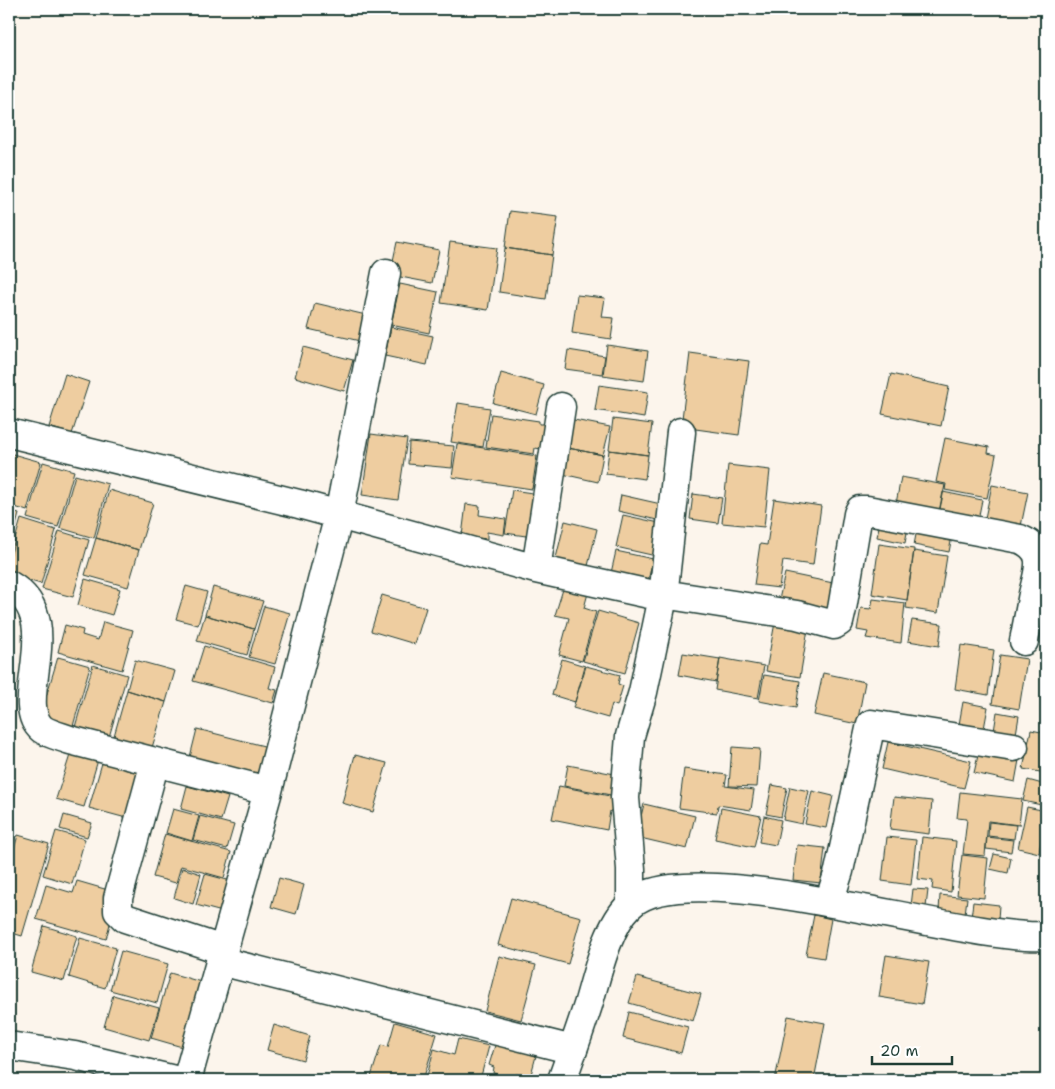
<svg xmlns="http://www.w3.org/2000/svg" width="1055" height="1089" font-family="'Shantell Sans',sans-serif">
	<rect width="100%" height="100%" fill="#fcf5ec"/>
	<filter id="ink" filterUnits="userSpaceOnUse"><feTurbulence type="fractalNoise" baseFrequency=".02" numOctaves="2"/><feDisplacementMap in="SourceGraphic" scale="10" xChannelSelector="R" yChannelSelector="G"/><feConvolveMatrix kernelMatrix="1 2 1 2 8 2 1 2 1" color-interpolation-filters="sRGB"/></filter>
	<g filter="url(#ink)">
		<path fill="#eecda0" stroke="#1f3d34" d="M510 211 558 217 552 255 505 248Z
			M397 242 439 250 432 283 390 275Z
			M450 242 497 248 488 310 441 303Z
			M505 248 552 255 546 299 499 292Z
			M400 284 438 292 429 333 391 325Z
			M577 295 605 298 602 317 614 318 611 339 572 333Z
			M315 303 366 315 360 341 308 329Z
			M391 327 433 336 427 365 385 356Z
			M607 345 648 351 644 381 603 375Z
			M303 347 353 360 344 391 295 377Z
			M568 350 605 356 602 374 565 369Z
			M690 353 749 361 739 435 681 427Z
			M501 373 544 385 536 414 493 403Z
			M65 374 89 382 72 434 49 427Z
			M891 374 949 387 941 426 882 414Z
			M599 385 648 392 644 418 595 410Z
			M458 403 490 408 483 447 451 442Z
			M491 414 539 421V424H545L541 449 535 448 534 454 486 447Z
			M569 419 610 427 603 455 563 447Z
			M613 419 652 424 648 455 609 450Z
			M371 434 407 439 398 500 362 495Z
			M945 438 989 447 988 453 996 455 987 498 945 490 946 484 936 482Z
			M409 442 454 446 452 468 408 464Z
			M457 444 537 456 532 489 452 477Z
			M563 447 603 455 598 482 558 473Z
			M609 450 648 455 645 479 606 474Z
			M9 453 41 462 27 511 9 505Z
			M43 462 74 471 58 527 27 518Z
			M728 465 770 470 764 527 722 523Z
			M75 475 108 484 94 538 60 528Z
			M901 477 945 485 938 518 895 509Z
			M992 485 1028 492 1021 526 985 518Z
			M109 490 153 503 139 550 96 538Z
			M512 490 546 495 540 538 505 533Z
			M943 492 982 500 977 525 938 517Z
			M693 494 722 498 718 523 690 519Z
			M621 495 661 504 657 520 618 511Z
			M774 499 821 506 813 565 783 561 779 588 754 585 760 544 767 545Z
			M466 504 480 506 479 515 506 519 504 535 487 532V539L462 536Z
			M9 511 19 514 9 551Z
			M623 515 664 524 656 556 616 547Z
			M881 516 909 522 905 543 877 537Z
			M21 519 56 530 41 584 9 575V560Z
			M565 521 597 529 587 570 555 562Z
			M918 524 953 531 949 552 914 545Z
			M59 531 89 540 73 597 42 589Z
			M96 538 139 550 128 587 85 575Z
			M879 544 914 549 907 600 872 594Z
			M616 551 653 559 648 581 611 573Z
			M914 551 947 556 938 613 906 608Z
			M785 573 838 584 831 615 778 604Z
			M85 579 120 589 112 615 78 605Z
			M186 586 207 592 198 625 176 619Z
			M564 586 588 593 584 608 596 612 582 661 559 655 569 618 555 615Z
			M213 587 263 601 254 629 205 615Z
			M382 595 426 608 415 644 371 631Z
			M873 599 905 603 901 643 866 638 868 632 857 630 861 608 871 609Z
			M264 606 290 613 275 664 249 657Z
			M598 611 639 623 625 673 583 661Z
			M205 615 254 629 247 655 197 641Z
			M776 617 809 623 800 677 766 671Z
			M912 620 942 624 939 646 908 641Z
			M103 622 133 630 122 670 58 652 65 625 83 630 82 635 98 640Z
			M961 645 994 650 988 695 955 689Z
			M204 646 275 667 269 688 277 690 273 703 193 681Z
			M683 653 720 659 716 682 679 675Z
			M1000 655 1027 659 1019 709 992 704Z
			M58 657 90 666 73 726 40 717Z
			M720 658 764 666 758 698 715 690Z
			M562 659 585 666 575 702 552 695Z
			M135 660 175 671 166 702 127 690Z
			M93 665 127 675 109 737 75 727Z
			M586 666 620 675 618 684 623 686 617 706 612 704 608 718 573 708Z
			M823 673 865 682 857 724 814 715Z
			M764 675 800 681 796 708 759 701Z
			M127 690 166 702 150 754 112 743Z
			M963 702 988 707 983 734 958 730Z
			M997 712 1019 716 1016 734 994 731Z
			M197 729 268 747 259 783 188 765Z
			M1031 730 1046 733V773L1023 769Z
			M888 742 971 761 964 788 882 769Z
			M732 747 760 749 757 787 729 786Z
			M979 751 1019 760 1015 782 974 773Z
			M71 752 98 760 84 807 56 799Z
			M355 755 387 763 373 812 342 803Z
			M102 763 142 774 130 819 89 808Z
			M568 765 625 776 621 797 564 786Z
			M684 769 727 775 725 786 754 790 751 810 718 805 717 813 679 808Z
			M1028 780 1046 785V806L1023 801Z
			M772 785 787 788 781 817 766 814Z
			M187 786 228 797 221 820 181 809Z
			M559 786 620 798 617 812 610 811 607 830 552 819Z
			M790 787 809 791 802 824 783 820Z
			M812 791 833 796 826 828 805 824Z
			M960 792 1022 799 1019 825 988 821 985 856 963 854 967 819 957 818Z
			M894 797 932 801 929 834 890 829Z
			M644 804 695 816 687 849 636 837Z
			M1027 807 1046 811 1039 853 1018 848Z
			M721 808 761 816 754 847 715 839Z
			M173 809 199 816 192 841 166 833Z
			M64 815 92 823 87 837 60 829Z
			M200 816 234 825 227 849 193 840Z
			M764 816 781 820 776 845 759 842Z
			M989 822 1016 825 1014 839 988 836Z
			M56 831 85 839 72 884 43 875Z
			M165 834 231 852 224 878 181 866 176 883 153 877Z
			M18 835 49 844 22 936 9 932V867Z
			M887 837 916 840 911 885 882 881Z
			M922 837 956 841 951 892 932 889 933 881 918 879Z
			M987 837 1013 840 1011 852 986 849Z
			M797 845 825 848 821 883 793 880Z
			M994 854 1011 858 1008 873 990 869Z
			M962 855 988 858 984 898 957 895Z
			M182 868 201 874 193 904 174 898Z
			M205 874 235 882 226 913 196 905Z
			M279 878 304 885 296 914 271 907Z
			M77 881 115 892V905L106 939 36 919 46 885 73 893Z
			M913 889 928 890 926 907 911 906Z
			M940 895 967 898 965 914 939 911Z
			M511 898 581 917 568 964 498 945Z
			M973 902 999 905 998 920 971 918Z
			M814 915 831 919 824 958 806 955Z
			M44 926 77 936 64 981 31 972Z
			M80 938 116 948 105 988 69 977Z
			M121 951 168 964 157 1003 110 990Z
			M886 955 929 962 922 1004 879 997Z
			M499 956 536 965 521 1020 485 1011Z
			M170 973 208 984 189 1049 151 1038Z
			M637 977 701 994 693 1021 629 1003Z
			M113 995 159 1008 149 1040 104 1027Z
			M629 1012 688 1027 681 1053 623 1038Z
			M788 1016 825 1023 814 1080H775Z
			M395 1022 437 1034 423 1080H370L381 1045 388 1047Z
			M274 1025 310 1036 303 1060 267 1050Z
			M458 1039 489 1046 480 1080H426L434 1049 454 1055Z
			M496 1042 524 1048 523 1052 536 1056 530 1078 516 1074 515 1080 493 1073 494 1067 489 1065Z"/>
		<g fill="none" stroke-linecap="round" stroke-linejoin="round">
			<g stroke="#1f3d34" stroke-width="31">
				<path id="minor" d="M9 433 299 504 536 569 663 597
					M536 569 561 407
					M9 585C69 619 10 702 42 729 49 734 62 737 70 740L268 791
					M663 594 797 615 834 625 839 622 842 609 858 514 860 510H867L1020 539C1050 552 1037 573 1032 599L1046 602
					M1024 641 1032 599
					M155 762 118 898V911L125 918 223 950
					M829 902 839 871 871 724 1014 747
					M631 904V869L625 798 630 736 643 692 663 597 681 432
					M220 961 573 1050
					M187 1080 268 791 339 515 386 273"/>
			</g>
			<g stroke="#1f3d34" stroke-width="31">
				<path id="major" d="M9 1046 75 1056 175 1080
					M562 1080C571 1055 580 1030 588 1005 597 975 607 927 630 905 688 850 960 942 1046 936"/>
			</g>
			<use href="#minor" stroke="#fff" stroke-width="28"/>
			<use href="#major" stroke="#fff" stroke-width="28"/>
		</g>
	</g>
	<rect width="1055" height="1089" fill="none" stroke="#fff" stroke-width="30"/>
	<rect x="15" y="15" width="1025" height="1059" fill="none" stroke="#1f3d34" stroke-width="2" filter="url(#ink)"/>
	<path d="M872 1056v8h80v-8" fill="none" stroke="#1f3d34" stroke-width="2.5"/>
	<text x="880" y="1056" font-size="15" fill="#1f3d34" stroke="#ffffff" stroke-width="4" paint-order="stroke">20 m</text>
</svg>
